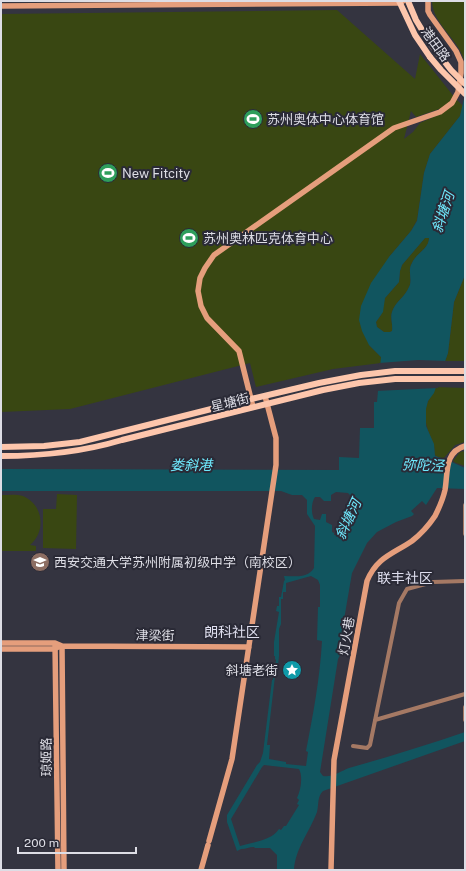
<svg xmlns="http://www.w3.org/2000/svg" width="466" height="871" font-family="'Public Sans','Noto Sans SC',sans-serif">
	<rect width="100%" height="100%" fill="#343440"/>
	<path fill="#394712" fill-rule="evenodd" d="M432 1H465V64C461 40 433 26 432 1Z
		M337 10 415 79 420 54 455 98 463 106 460 116 430 154 424 173 417 220 411 231 389 257 369 345 381 357V363L333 369 256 387 250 363 70 409 1 412V14ZM445 107 438 115 420 123 413 132 404 139 411 111 416 117Z
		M425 238H429C429 249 416 253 412 263 407 271 413 279 409 287 405 297 395 302 392 312 390 318 393 325 392 331L390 332H384L377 327 376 322 381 315 385 298 399 282 400 271 402 265Z
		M465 275V361H445L448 353 454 302Z
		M436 387 465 388V442L455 445 443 459C430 455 437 453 433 443 428 430 422 418 427 404 429 398 433 393 436 387Z
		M465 451V466L456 463 453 461 460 452Z
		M57 494 77 495 76 549 43 548V509H56Z
		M1 495C8 495 17 494 23 496 44 505 46 532 30 545L36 546V551H1Z"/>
	<path fill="#11555f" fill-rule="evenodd" d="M465 94V275L454 302 448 353 434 393 428 401 426 409V426L434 444 435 456 445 459 465 468V489L437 488 426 505 422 501 411 511 414 514 412 516 396 522 377 532 367 543 352 573 341 637 343 649 338 659 320 772 323 776C331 778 341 771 349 768 388 757 427 745 465 732V741L323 791C317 797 319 804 317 812 310 831 295 849 294 870H277V855L270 848H255L254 847C249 847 246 849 241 849L237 851 227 822V815L257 765 260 762 263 753 272 680H273L274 666H275L276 660 275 659V656H274V642L279 612 276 611 277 606H279V597H281L284 581 285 580 284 576C295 576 307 579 314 568L315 526 307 514V500L302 495H292L281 491H1V469L339 470V457L359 458 360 428H374V402H377L381 357 369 345 362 331 359 320 361 306 371 283 389 257 411 231 417 221 424 173 430 154 460 116ZM425 238H429C429 249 416 253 412 263 407 271 413 279 409 287 405 297 395 302 392 312 390 318 393 324 392 331L390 332H384L377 327 376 322 383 312 385 298 399 282 400 271 402 265ZM336 492 348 493 355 500V507L357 508V512H355L354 521 350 524 343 525V532H341V535H334V533L332 532V525L326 522V514H322L320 520 314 519C311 513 311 503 315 497H320L324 501H331V495ZM311 576 318 580 320 585V607H318L317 640 322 641C320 678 313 715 306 751L308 752 306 766 286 764V762L269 759 270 745H267L275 676H277L279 656V629L281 624V599H283V592H286V583ZM264 765 299 769C303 776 301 790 297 798L299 800 297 804 299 805 286 826H284L281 830 279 829C271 841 253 842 240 846L231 819 262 767Z"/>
	<path fill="#343440" d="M418 360 448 361 438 388 376 391 379 363Z"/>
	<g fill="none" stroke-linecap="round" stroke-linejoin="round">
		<path stroke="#a57964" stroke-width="4" d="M465 505V534
			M375 720 465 694
			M465 720V707
			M353 746 367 748 370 745 399 603 407 589 433 582 465 581"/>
		<path stroke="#e59e7c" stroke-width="5.5" d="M1 6 399 3 403 1
			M253 407 239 351 207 318 201 306 198 291 200 278 205 268 214 255 394 128 440 112 452 103 458 92 461 73V62L456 51 430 15 428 11V1
			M1 643H55L62 646 249 647
			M55 643 58 870
			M62 646 64 870
			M1 649H55L58 647
			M209 841 232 759 276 465V438L265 396
			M201 870 208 845
			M331 870 334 760 367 581C377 557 393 554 412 541 421 534 429 525 435 516 439 508 443 499 445 490 448 473 444 452 465 446"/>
		<path stroke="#fdc6ac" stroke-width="6" d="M399 1 415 35 430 57
			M408 1 416 20 430 43
			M1 447 44 446 80 442 251 399 319 383 361 375 395 371H465
			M1 456C42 456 82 452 122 440L323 390 359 383 395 379H465"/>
		<path stroke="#fdc6ac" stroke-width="6" d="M430 43 451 70 465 84
			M430 57 441 70 465 94"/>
	</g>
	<defs>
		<g id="stadium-disc" transform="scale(1)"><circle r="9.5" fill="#2e9e5b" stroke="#2a2a36"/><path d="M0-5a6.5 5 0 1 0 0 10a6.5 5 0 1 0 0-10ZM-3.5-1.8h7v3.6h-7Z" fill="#fff"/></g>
		<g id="school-disc" transform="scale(1)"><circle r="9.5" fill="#8d6e63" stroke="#2a2a36"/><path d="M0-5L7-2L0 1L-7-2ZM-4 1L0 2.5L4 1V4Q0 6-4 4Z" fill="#fff"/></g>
		<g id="sight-disc" transform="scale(1)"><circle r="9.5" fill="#0f9aa8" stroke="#2a2a36"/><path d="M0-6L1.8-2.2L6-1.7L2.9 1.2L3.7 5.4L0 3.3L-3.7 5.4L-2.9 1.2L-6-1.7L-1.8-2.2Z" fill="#fff"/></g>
	</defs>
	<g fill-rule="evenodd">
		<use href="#stadium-disc" x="253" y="119"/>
		<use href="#stadium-disc" x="108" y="173"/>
		<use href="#stadium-disc" x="189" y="238"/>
		<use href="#school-disc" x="40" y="562"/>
		<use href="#sight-disc" x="292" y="670"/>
	</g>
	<g text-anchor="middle" stroke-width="4" stroke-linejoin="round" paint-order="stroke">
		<g font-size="13" fill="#dddde5" stroke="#2a2a36">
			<text transform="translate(436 44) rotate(54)" y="5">港田路</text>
			<text transform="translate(230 402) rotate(-14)" y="5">星塘街</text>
			<text transform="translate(155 635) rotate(1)" y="5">津梁街</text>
			<text transform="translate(346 636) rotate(-80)" y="5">灯火巷</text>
			<text transform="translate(46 757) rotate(-91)" y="5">琼姬路</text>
		</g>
		<g font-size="13" fill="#dddde5" stroke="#2a2a36" text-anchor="start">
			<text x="267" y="124">苏州奥体中心体育馆</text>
			<text x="122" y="178">New Fitcity</text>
			<text x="203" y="243">苏州奥林匹克体育中心</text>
			<text x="54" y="567">西安交通大学苏州附属初级中学（南校区）</text>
			<text x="278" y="675" text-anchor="end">斜塘老街</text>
		</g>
		<g font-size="14" font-style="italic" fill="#6fe9fd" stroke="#2a2a36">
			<text transform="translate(443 212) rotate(-72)" y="5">斜塘河</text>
			<text x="191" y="470">娄斜港</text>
			<text transform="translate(423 465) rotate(2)" y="5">弥陀泾</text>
			<text transform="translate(348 519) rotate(-65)" y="5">斜塘河</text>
		</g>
		<g font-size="14" fill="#dfdfef" stroke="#2a2a36">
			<text x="405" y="583">联丰社区</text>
			<text x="232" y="637">朗科社区</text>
		</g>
	</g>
	<rect width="466" height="871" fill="none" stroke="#dddde5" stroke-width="4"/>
	<path d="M18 847v6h118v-6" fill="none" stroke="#dddde5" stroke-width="2"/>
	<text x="24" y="847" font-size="12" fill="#dddde5" stroke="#2a2a36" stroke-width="3" paint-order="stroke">200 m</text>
</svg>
